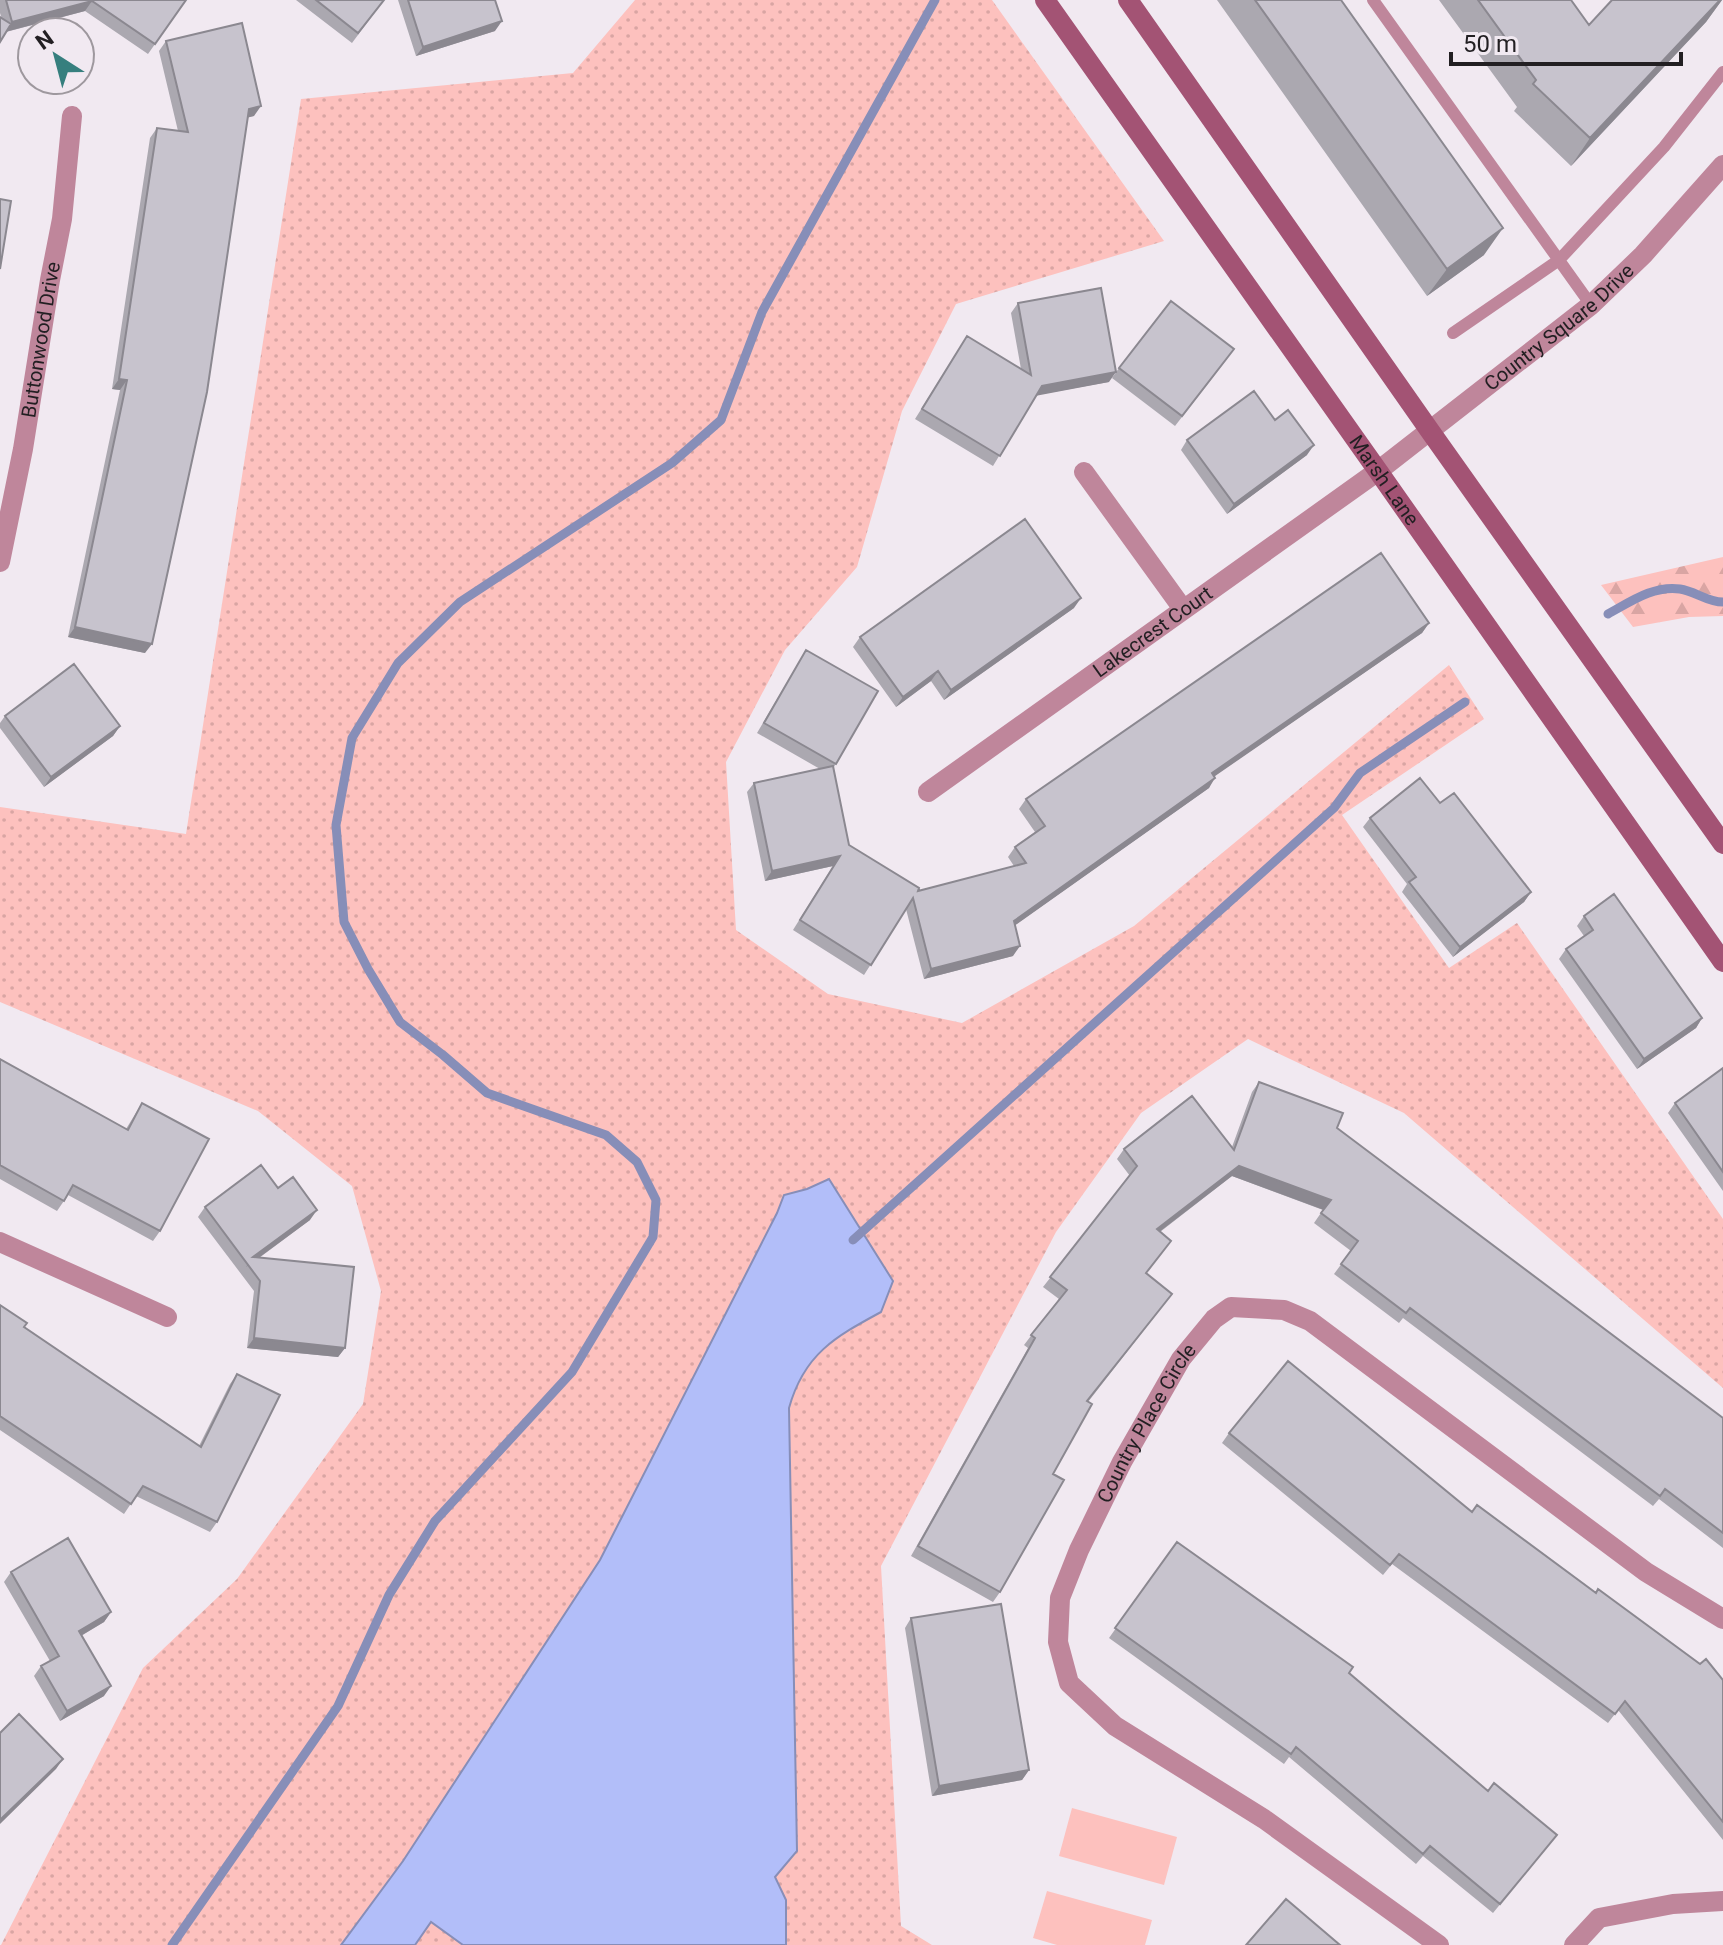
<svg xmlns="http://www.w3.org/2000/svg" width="1723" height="1945" font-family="Roboto,sans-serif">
	<defs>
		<pattern id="grass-dots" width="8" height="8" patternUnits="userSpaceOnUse" patternTransform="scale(2)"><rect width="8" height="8" fill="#fdc1be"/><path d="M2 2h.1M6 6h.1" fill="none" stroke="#d9a5a3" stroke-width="1.8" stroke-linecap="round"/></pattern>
		<pattern id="forest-firs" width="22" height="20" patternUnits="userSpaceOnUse" patternTransform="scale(2)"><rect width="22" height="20" fill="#fdc1be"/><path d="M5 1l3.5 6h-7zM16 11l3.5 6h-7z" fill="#d9a5a3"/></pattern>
	</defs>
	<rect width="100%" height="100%" fill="#f1e9f1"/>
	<path fill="url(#grass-dots)" d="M635 0H992L1164 241 956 304 902 411 857 567 785 650 726 762 736 930 828 994 962 1023 1134 926 1449 665 1484 719 1342 815 1449 968 1517 923 1723 1219V1388L1404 1113 1248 1039 1141 1113 1056 1232 881 1566 901 1926 932 1945H1L143 1668 237 1579 363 1404 381 1291 352 1186 258 1111 0 1002V807L186 834 301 99 573 73Z"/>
	<path fill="url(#forest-firs)" d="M1723 557V616L1689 617 1633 627 1601 585Z"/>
	<path fill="#fdc1be" d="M1072 1808 1177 1837 1164 1885 1059 1856Z
		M1047 1891 1152 1920 1145 1945H1057L1033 1938Z"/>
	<path fill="#b2bef9" stroke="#878eb8" stroke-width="2" d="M829 1179 893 1281 881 1312C835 1337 804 1354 789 1408L797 1851 775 1877 786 1900V1945H463L431 1922 415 1945H341L403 1861 600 1560 777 1213 784 1195 807 1189Z"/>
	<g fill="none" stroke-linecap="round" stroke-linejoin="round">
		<path stroke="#878eb8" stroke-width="9" d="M1608 614C1630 602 1654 585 1680 589 1695 591 1707 602 1723 602
			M853 1240 1334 808 1360 773 1465 702
			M172 1945 338 1706 389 1595 435 1521 572 1372 653 1237 656 1200 637 1162 606 1135 487 1093 443 1055 400 1022 368 969 344 922 336 825 352 738 398 663 460 602 672 463 721 420 762 312 935 0"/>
		<path stroke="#bf869b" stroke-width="12" d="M1373 0 1591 305
			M1453 333 1559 260 1664 147 1723 72"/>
		<g stroke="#bf869b" stroke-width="20">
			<path d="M1084 472 1183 609"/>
			<path id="s1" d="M0 562 23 449 50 280 62 219 72 116"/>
			<path id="s2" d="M928 792 1378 471 1591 305 1643 255 1723 165"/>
			<path d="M0 1242 167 1317"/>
			<path id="s3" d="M1439 1945 1264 1819 1115 1726 1069 1683 1058 1642 1060 1598 1079 1550 1122 1462 1181 1359 1214 1319 1231 1307 1284 1310 1310 1321 1646 1572 1723 1619"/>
			<path d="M1574 1945 1599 1918 1673 1904 1723 1901"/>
		</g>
		<g stroke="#a35374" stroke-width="20">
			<path id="s4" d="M1045 0 1378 471 1723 962"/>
			<path d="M1128 0 1430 431 1723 844"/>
		</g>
	</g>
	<path fill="#aba8b0" d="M0 0H186L148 54 85 11 6 32 0 13Z
		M296 0H384L352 43Z
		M398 0H495V31L416 56Z
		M1217 0H1341L1484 255 1427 296Z
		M1439 0H1571L1589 25 1612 0H1722L1706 22 1571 166 1514 111 1517 107Z
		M166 41 254 116 248 117 145 653 68 637 120 390 112 389 150 138 157 128 178 131 159 51Z
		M1018 303 1109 382 1036 395 993 466 915 419 967 336 1021 369 1011 313Z
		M1227 359 1175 426 1112 378 1119 368Z
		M1275 420 1307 455 1227 514 1181 450 1187 440Z
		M1074 608 944 700 931 681 896 707 853 647 860 637Z
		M1429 623 1422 633 1214 776 1209 788 1015 925 1013 956 924 979 906 909 864 975 793 930 833 866 765 881 747 792 754 783 820 769 757 733 806 650 836 764 833 768 849 845 918 891 1014 866 1008 857 1015 847 1035 832 1019 809 1026 799Z
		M5 716 120 726 113 736 44 787 0 728V723Z
		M1440 803 1531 892 1524 902 1453 957 1402 892 1407 884 1363 827 1370 818Z
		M1584 916 1702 1018 1696 1028 1637 1069 1559 959 1566 949 1584 936 1577 926Z
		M0 1059 126 1129 142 1103 160 1231 153 1241 68 1195 57 1211 0 1179Z
		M1723 1068V1191L1668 1113 1675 1103Z
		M1259 1082 1337 1128 1723 1418V1548L1659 1499 1653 1506 1403 1318 1399 1323 1334 1274 1351 1251 1314 1223 1323 1210 1232 1176 1160 1232 1171 1241 1146 1273 1165 1303 1088 1402 1053 1474 1000 1592 993 1602 911 1556 1028 1348 1024 1345 1059 1299 1043 1287 1130 1176 1117 1159 1124 1149 1232 1147 1252 1092Z
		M278 1188 310 1220 259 1258 345 1348 338 1357 247 1348 254 1291 198 1217 205 1207Z
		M0 1305 24 1327 199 1446 230 1384 237 1374 217 1522 210 1532 136 1496 124 1514 0 1430Z
		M1229 1433 1472 1512 1596 1593 1723 1680V1840L1618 1710 1608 1723 1392 1564 1383 1575 1222 1443Z
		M1177 1542 1349 1673 1488 1791 1557 1835 1493 1913 1423 1856 1416 1864 1289 1757 1284 1764 1109 1638Z
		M11 1572 111 1612 104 1622 81 1636 104 1696 60 1721 34 1676 41 1666 50 1661 4 1582Z
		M911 1618 1029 1770 1022 1780 932 1796 905 1628Z"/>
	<path fill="#8b8890" d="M1720 0H1722L1706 22 1571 166 1590 138Z
		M92 1 85 11 5 32 12 22Z
		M502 21 495 31 416 56 423 47Z
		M261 106 254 116 242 119 249 109Z
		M1503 228 1484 255 1427 296 1447 269Z
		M1116 372 1109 382 1035 396 1042 386Z
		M119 379 127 380 120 390 112 389Z
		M1314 445 1307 455 1227 514 1234 504Z
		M1081 598 1074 608 944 700 951 690Z
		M1429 623 1422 633 1205 783 1212 773Z
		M75 627 152 644 145 653 68 637Z
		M938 671 931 681 896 707 903 697Z
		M120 726 113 736 44 787 51 777Z
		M1215 778 1209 788 1007 931 1014 921Z
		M840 856 833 866 765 881 772 871Z
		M1531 892 1524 902 1453 957 1460 947Z
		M1020 946 1013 956 924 979 931 969Z
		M1702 1018 1696 1028 1637 1069 1644 1059Z
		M1239 1166 1331 1200 1324 1210 1232 1176 1150 1239 1157 1229Z
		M317 1210 310 1220 246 1267 253 1257Z
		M254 1338 345 1348 338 1357 247 1348Z
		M111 1612 104 1622 72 1641 79 1631Z
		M111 1686 104 1696 60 1721 67 1711Z
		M63 1759 56 1769 0 1824V1820Z
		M1029 1770 1022 1780 932 1796 939 1786Z"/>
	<path fill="#c7c3cd" stroke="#8b8890" stroke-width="2" d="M6 0H186L155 44 92 1 12 22Z
		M316 0H384L358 33Z
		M408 0H495L502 21 423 47Z
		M1255 0H1341L1503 228 1447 269Z
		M1478 0H1571L1589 25 1612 0H1720L1590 138 1533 84 1536 80Z
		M0 17 11 24 0 42Z
		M242 23 261 106 249 109 207 392 152 644 75 627 127 380 119 379 157 128 188 132 166 41Z
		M0 199 11 201 0 269Z
		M1101 288 1116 372 1042 386 1000 456 922 409 967 336 1031 375 1018 303Z
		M1171 301 1234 349 1182 416 1119 368Z
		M1254 391 1275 420 1288 410 1314 445 1234 504 1187 440Z
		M1025 519 1081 598 951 690 938 671 903 697 860 637Z
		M1381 553 1429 623 1212 773 1215 778 1014 921 1020 946 931 969 913 898 871 965 800 920 840 856 772 871 754 783 833 766 849 845 919 888 918 891 1026 863 1015 847 1045 826 1026 799Z
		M806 650 878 691 836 764 764 723Z
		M74 664 120 726 51 777 5 716Z
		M1420 778 1440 803 1454 793 1531 892 1460 947 1409 882 1416 877 1370 818Z
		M1614 894 1702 1018 1644 1059 1566 949 1593 930 1584 916Z
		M0 1059 128 1130 142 1103 209 1139 160 1231 73 1185 64 1201 0 1165Z
		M1723 1068V1172L1675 1103Z
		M1259 1082 1343 1113 1337 1128 1723 1418V1533L1665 1489 1660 1496 1410 1308 1406 1313 1341 1264 1358 1241 1321 1213 1331 1200 1239 1166 1157 1229 1171 1241 1146 1273 1172 1294 1087 1401 1092 1404 1053 1474 1064 1480 1000 1592 918 1546 1035 1338 1031 1335 1067 1290 1050 1277 1137 1166 1124 1149 1192 1096 1234 1150Z
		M261 1165 278 1188 293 1177 317 1210 253 1257 354 1267 345 1348 254 1338 260 1281 205 1207Z
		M0 1305 27 1323 24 1327 201 1447 237 1374 280 1395 217 1522 143 1486 131 1504 0 1416Z
		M1288 1361 1472 1512 1477 1505 1596 1593 1598 1589 1700 1664 1706 1659 1723 1680V1822L1625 1701 1615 1714 1399 1554 1390 1565 1229 1433Z
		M68 1538 111 1612 79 1631 111 1686 67 1711 41 1666 59 1656 11 1572Z
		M1177 1542 1353 1667 1349 1673 1488 1791 1494 1783 1557 1835 1500 1904 1430 1846 1423 1854 1296 1747 1291 1754 1115 1628Z
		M1001 1604 1029 1770 939 1786 911 1618Z
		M19 1714 63 1759 0 1820V1733Z
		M1286 1899 1340 1945H1246Z"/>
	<g text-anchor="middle" stroke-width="7" stroke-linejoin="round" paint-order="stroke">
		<g font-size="20" fill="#221f22" stroke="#f1e9f1">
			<text dy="7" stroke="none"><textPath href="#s2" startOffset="784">Country Square Drive</textPath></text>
			<text dy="7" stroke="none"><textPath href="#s1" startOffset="226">Buttonwood Drive</textPath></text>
			<text dy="7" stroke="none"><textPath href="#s4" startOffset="588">Marsh Lane</textPath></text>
			<text dy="7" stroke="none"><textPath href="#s2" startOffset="276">Lakecrest Court</textPath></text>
			<text dy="7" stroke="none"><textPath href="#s3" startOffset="736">Country Place Circle</textPath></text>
		</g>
	</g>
	<g transform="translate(56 56) rotate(324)"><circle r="38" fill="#f1e9f1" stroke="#9e989e" stroke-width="2"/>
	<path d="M0-6L14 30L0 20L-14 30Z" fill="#367f7e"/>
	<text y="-12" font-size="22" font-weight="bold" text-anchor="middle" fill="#221f22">N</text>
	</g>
	<path d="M1451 52v12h230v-12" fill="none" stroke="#221f22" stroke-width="4"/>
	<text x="1463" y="52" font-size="24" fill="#221f22" stroke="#f1e9f1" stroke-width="6" paint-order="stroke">50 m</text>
</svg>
